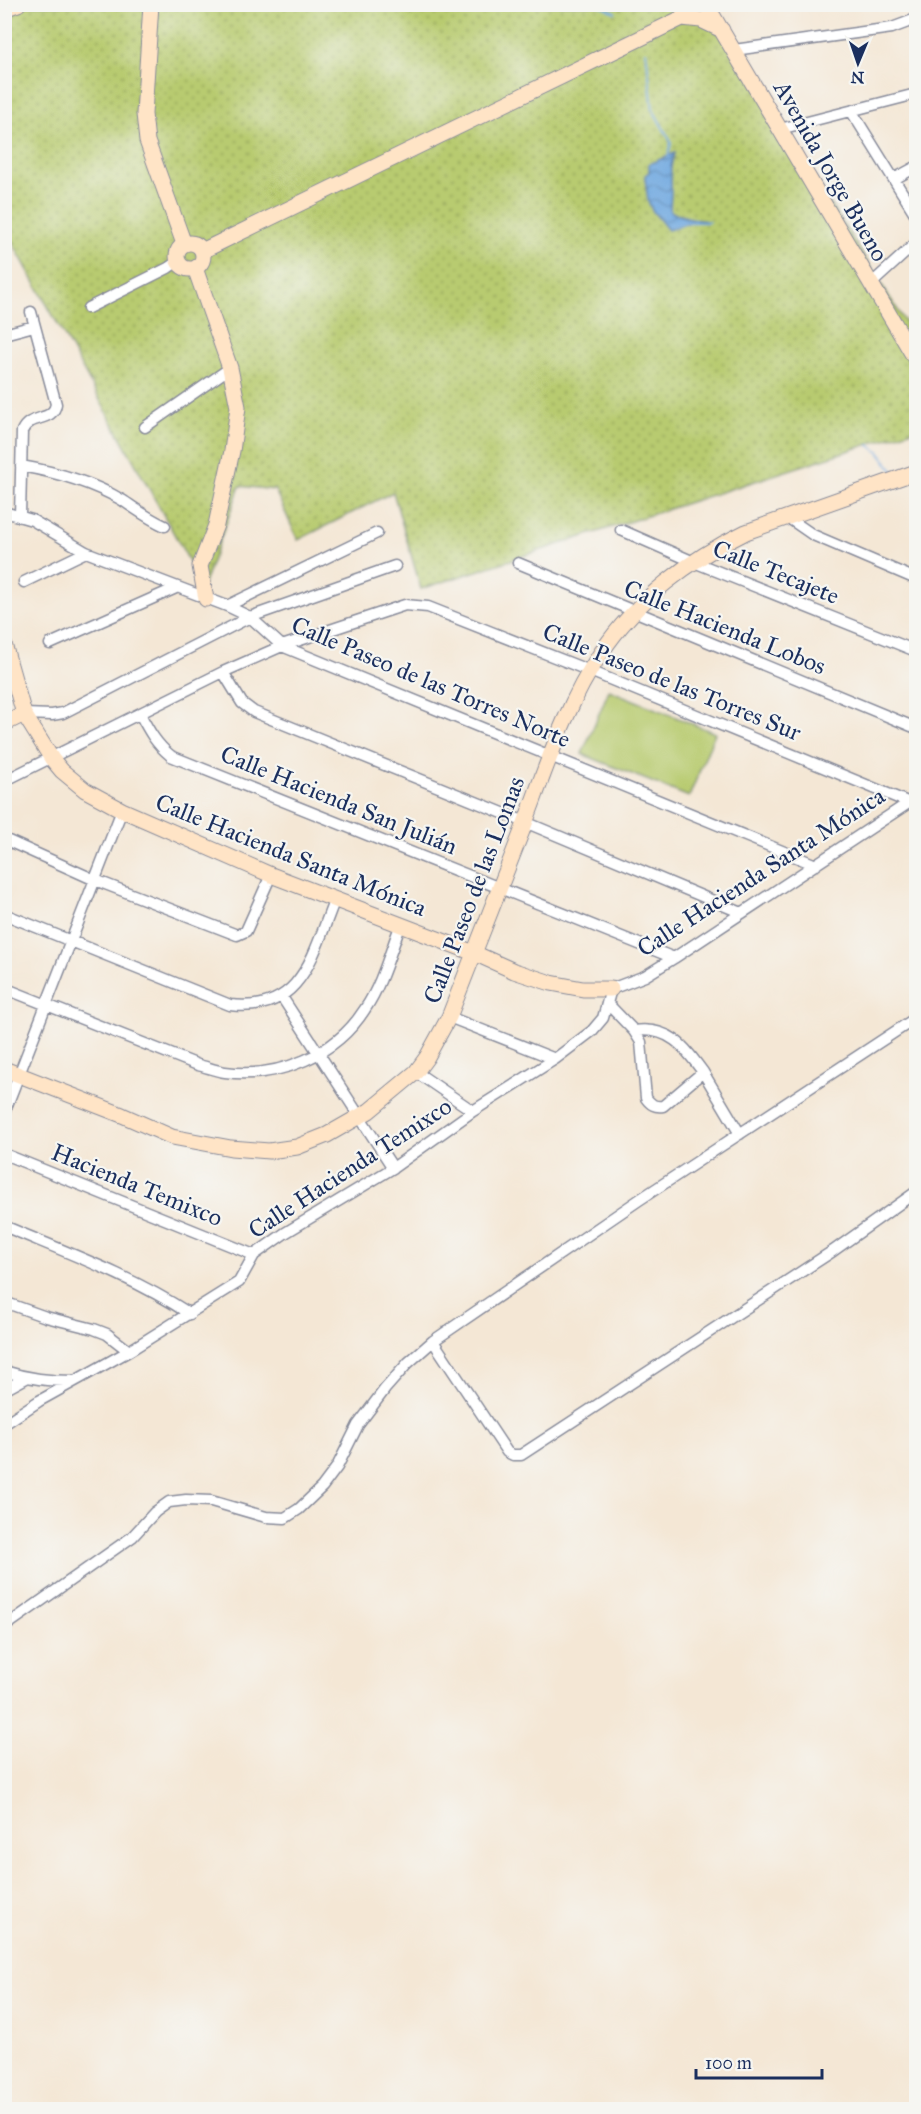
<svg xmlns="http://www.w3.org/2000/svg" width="921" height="2114" font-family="'IM FELL Great Primer',serif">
	<defs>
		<pattern id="grass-dots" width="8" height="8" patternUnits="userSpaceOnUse" patternTransform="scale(1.5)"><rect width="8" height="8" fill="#b8cb6f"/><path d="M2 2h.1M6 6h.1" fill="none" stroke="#95a55e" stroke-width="1.8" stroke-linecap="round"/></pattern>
		<pattern id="water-waves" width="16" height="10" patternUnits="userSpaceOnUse" patternTransform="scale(1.5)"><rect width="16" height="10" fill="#71a9e0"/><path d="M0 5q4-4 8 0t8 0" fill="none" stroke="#5c8ab9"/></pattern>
	</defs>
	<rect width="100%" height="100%" fill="#f6f6f2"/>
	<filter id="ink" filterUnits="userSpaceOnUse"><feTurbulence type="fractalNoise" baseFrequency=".0167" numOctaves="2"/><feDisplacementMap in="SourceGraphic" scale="12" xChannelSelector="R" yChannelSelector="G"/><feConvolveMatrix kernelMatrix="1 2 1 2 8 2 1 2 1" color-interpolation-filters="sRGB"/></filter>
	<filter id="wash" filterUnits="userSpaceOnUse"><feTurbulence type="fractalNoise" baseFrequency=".008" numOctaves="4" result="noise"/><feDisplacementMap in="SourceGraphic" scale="24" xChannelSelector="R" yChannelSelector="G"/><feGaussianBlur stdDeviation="1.35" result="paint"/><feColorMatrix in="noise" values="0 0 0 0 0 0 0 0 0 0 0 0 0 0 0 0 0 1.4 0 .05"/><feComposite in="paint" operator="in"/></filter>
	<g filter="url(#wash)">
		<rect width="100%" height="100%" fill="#f4e7d5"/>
		<path fill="url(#grass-dots)" stroke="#6a7d66" stroke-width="1.5" d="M4 5H705L916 339V429L421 589 393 492 298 540 275 490 240 486 203 586 5 229Z"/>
		<path fill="#b8cb6f" stroke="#6a7d66" stroke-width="1.5" d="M609 690 715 733 689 797 582 754Z"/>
		<path fill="url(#water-waves)" stroke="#466c9f" stroke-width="1.5" d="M675 153C668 169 672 175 671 191 671 198 670 204 670 211 682 218 696 218 709 222H691L668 230 652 210 648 201 645 178V175L649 172V164Z"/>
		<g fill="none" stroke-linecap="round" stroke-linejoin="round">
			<path stroke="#71a9e0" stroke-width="2" d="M598 4 615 12
				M646 51 653 110 671 142 668 158
				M688 222H709
				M869 445 879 452 894 472"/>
		</g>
	</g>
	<g filter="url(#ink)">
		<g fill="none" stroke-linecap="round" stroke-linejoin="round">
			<g stroke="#888b9a" stroke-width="13">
				<path id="street" d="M734 50 892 28 916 19
					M852 112 916 215
					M780 129 916 94
					M894 179 916 167
					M871 284 916 243
					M88 308 168 268 178 261
					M4 334 34 326
					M145 427 230 368
					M21 466C56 472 91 482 122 500 136 509 149 519 165 526
					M4 512 32 520 86 552 227 606 250 617 282 646 816 865
					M20 516 22 431C30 413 53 423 56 404L31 312
					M787 517 813 535 916 579
					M621 530 694 562 916 651
					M518 563 916 728
					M24 582 86 552
					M227 606 377 533
					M50 644 176 588
					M223 672 242 703 254 712 525 822 742 913
					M24 714 52 715 63 713 250 617 395 566
					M140 714C149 731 156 744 171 756L674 958
					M4 781 223 672 282 646 405 605 428 607 590 671 910 803
					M4 839 95 880 237 935 246 931 271 875
					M4 914 230 1005C303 1014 313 953 335 899
					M4 988 198 1065C207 1067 216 1071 225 1072 279 1079 336 1055 365 1009 382 984 390 952 401 924
					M282 997 393 1168
					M608 1004 634 1031 641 1042 646 1098C651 1105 655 1107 663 1106L703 1072 740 1134
					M449 1017 555 1059
					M634 1031C669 1026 684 1046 703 1072
					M416 1072 473 1111
					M4 1113 122 810
					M4 1154 254 1255
					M4 1226C68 1253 132 1276 190 1314
					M4 1302 46 1317 94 1329 107 1334 129 1351
					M433 1341 507 1452 513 1455H521L833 1251 916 1192
					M4 1371C29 1379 49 1381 75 1381
					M4 1390 26 1378
					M4 1424 39 1401 129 1351 239 1282 254 1255 285 1233 393 1168 473 1111 555 1059 592 1031 603 1018 611 989 645 976 674 958 916 798
					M4 1627 132 1537 155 1512 169 1502 186 1500 211 1501 266 1517 285 1518 299 1509 322 1487 337 1467 358 1425 385 1389 408 1363 433 1341 639 1200 916 1018"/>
			</g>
			<g stroke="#888b9a" stroke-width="17">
				<path id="secondary" d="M151 4 144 114 147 141 184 244
					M706 4 916 360
					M4 9 18 4
					M177 256a13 13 0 1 1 26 0a13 13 0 1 1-26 0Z
					M202 251 682 18 701 20 722 30
					M195 268 230 368 238 407 232 451 216 525 200 566 206 599
					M4 644 24 714 52 759 62 771 85 790 122 810 271 875 474 953 514 971 551 983 583 989H611
					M4 724 24 714
					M4 1069 122 1115 172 1137 231 1148 269 1151 297 1147 327 1135 369 1111 416 1072 427 1057 449 1017C473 955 498 893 522 831 545 771 565 706 601 653 636 600 690 559 746 532L916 472"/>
			</g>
			<use href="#street" stroke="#fff" stroke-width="10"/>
			<use href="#secondary" stroke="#ffe4c6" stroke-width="15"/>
		</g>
	</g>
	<g text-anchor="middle" stroke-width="4.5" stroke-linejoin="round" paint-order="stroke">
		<g font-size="24" fill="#1b2f5e" stroke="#f6f6f2">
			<text transform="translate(831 171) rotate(60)" y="8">Avenida Jorge Bueno</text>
			<text transform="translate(776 572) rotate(22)" y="8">Calle Tecajete</text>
			<text transform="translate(725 627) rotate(22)" y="8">Calle Hacienda Lobos</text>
			<text transform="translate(431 682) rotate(23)" y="8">Calle Paseo de las Torres Norte</text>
			<text transform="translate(672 682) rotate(22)" y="8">Calle Paseo de las Torres Sur</text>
			<text transform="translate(339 800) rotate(22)" y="8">Calle Hacienda San Julián</text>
			<text transform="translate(291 855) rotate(22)" y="8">Calle Hacienda Santa Mónica</text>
			<text transform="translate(761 872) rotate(-33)" y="8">Calle Hacienda Santa Mónica</text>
			<text transform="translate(474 890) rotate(-69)" y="8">Calle Paseo de las Lomas</text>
			<text transform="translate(350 1168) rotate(-33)" y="8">Calle Hacienda Temixco</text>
			<text transform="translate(137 1185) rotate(22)" y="8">Hacienda Temixco</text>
		</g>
	</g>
	<rect width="921" height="2114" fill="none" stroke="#f6f6f2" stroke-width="24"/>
	<g transform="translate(858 63) rotate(182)" stroke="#f6f6f2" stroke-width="4.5" paint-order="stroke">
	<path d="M0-4.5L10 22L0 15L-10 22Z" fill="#1b2f5e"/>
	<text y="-9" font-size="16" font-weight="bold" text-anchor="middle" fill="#1b2f5e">N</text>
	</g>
	<path d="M696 2069v9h126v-9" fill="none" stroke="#1b2f5e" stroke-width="3"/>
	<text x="705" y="2069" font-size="18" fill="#1b2f5e" stroke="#f6f6f2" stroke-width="4.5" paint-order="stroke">100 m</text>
</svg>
